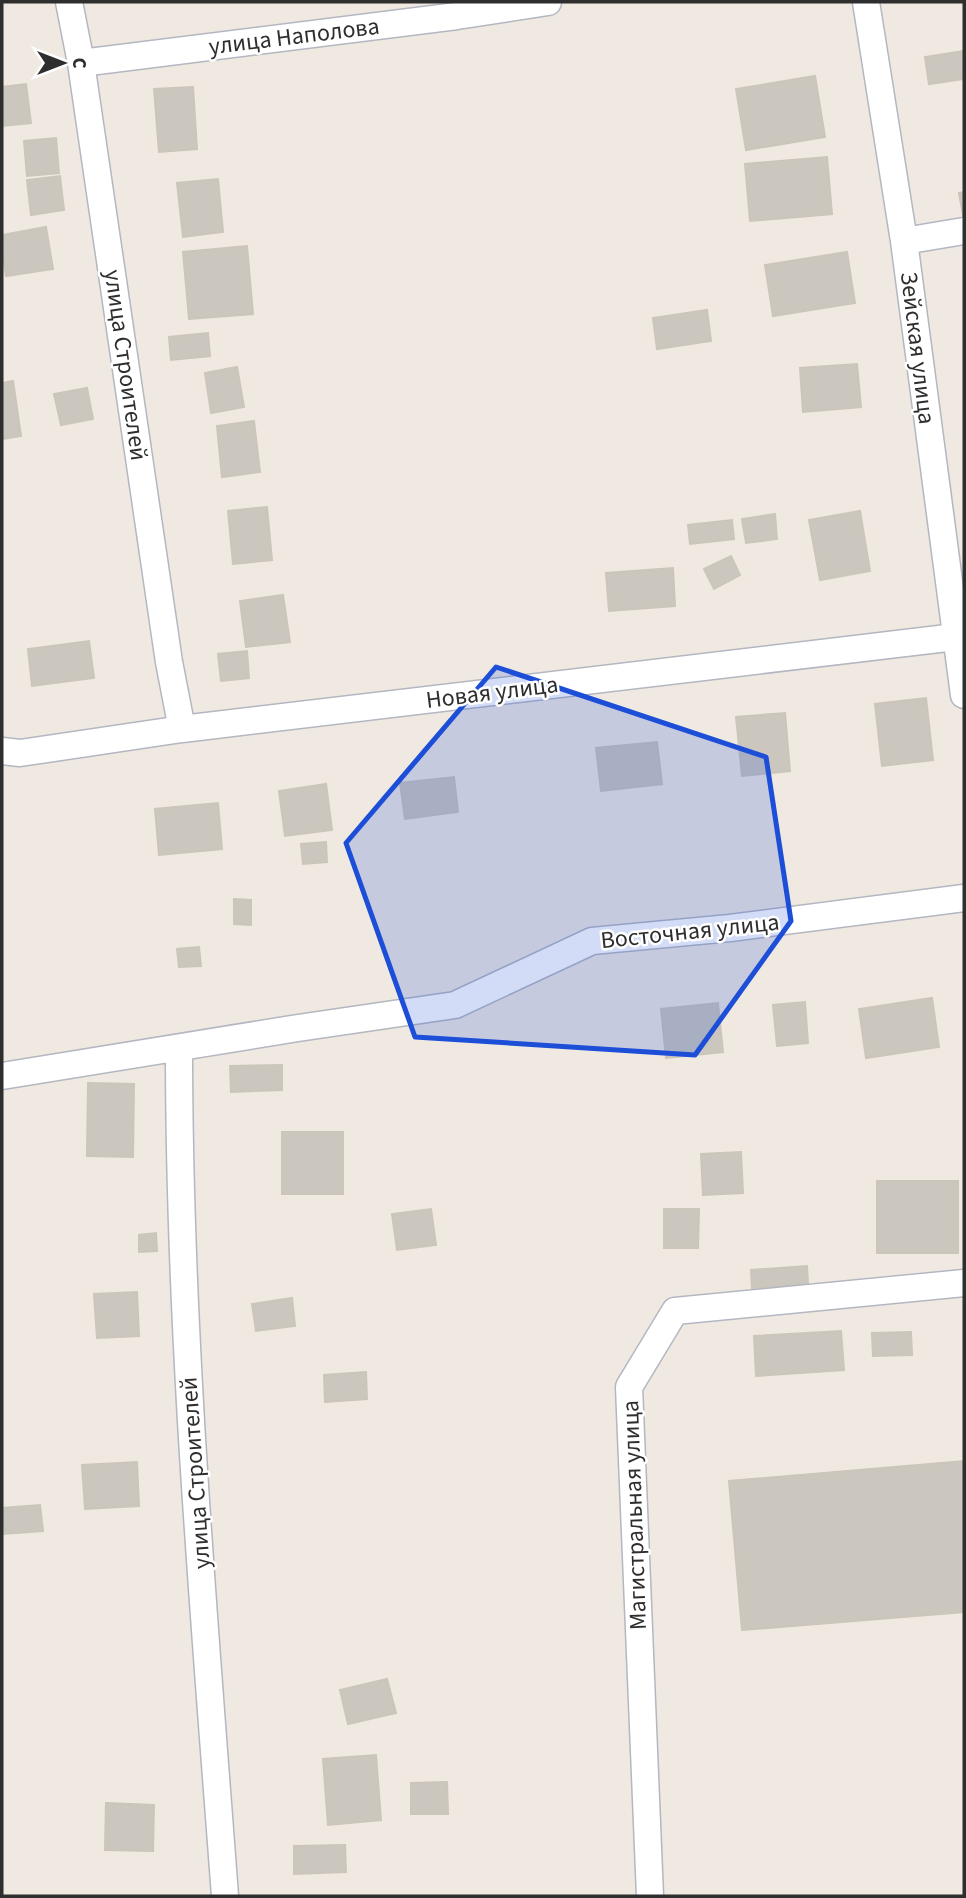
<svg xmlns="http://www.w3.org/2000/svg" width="966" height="1898" font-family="'Source Sans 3',sans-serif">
	<rect width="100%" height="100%" fill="#efe9e1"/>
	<path fill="#cbc7bf" stroke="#cbc5ba" stroke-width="2" d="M964 51V79L929 84 925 57Z
		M815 76 825 137 746 150 736 89Z
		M26 84 31 123 2 126V87Z
		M193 87 197 149 159 152 154 89Z
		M56 138 59 173 27 176 24 141Z
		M827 157 832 214 750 221 745 164Z
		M60 176 64 210 31 215 27 180Z
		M218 179 223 232 183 237 177 183Z
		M964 192V221L959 193Z
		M46 227 53 269 6 276 2 251V235Z
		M247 246 253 314 189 319 183 252Z
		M847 252 855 303 773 316 765 265Z
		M707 310 711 341 657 349 653 318Z
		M208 333 210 356 171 360 169 337Z
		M857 364 861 407 803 412 800 368Z
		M237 367 244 407 211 413 205 373Z
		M13 381 21 436 2 439V383Z
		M87 388 93 419 61 425 54 394Z
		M254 421 260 472 222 477 217 426Z
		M267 507 272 560 233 564 228 511Z
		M860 511 870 571 820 580 809 520Z
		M775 514 777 539 746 543 742 519Z
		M732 520 734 539 690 544 688 525Z
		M731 556 740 575 714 589 704 569Z
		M673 568 675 606 609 611 606 573Z
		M283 595 290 642 246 647 240 601Z
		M89 641 94 678 32 686 28 649Z
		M247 651 249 678 221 681 218 654Z
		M926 698 933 760 882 766 875 704Z
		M785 713 790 771 742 776 736 717Z
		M657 742 662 784 601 791 596 748Z
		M454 777 458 812 405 819 400 783Z
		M326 784 332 830 285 836 279 791Z
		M218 803 222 849 159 855 155 809Z
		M326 842 327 862 303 864 301 844Z
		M234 899 251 900V925L234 924Z
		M199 947 201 966 179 967 177 949Z
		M932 998 939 1047 866 1058 859 1009Z
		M805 1002 808 1043 777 1046 773 1005Z
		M718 1003 723 1052 666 1058 661 1009Z
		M282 1065V1090L231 1092 230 1066Z
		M88 1083 134 1084 133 1157 87 1156Z
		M282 1132H343V1194H282Z
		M741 1152 743 1193 703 1195 701 1154Z
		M877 1181H958V1253H877Z
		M431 1209 436 1245 397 1250 392 1214Z
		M664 1209H699L698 1248H664Z
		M156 1233 157 1251 139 1252V1235Z
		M807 1266 808 1284 752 1288 751 1270Z
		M137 1292 139 1336 97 1338 94 1294Z
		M292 1298 295 1326 256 1331 252 1304Z
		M841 1331 844 1370 756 1376 754 1336Z
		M911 1332 912 1355 873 1356 872 1333Z
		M366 1372 367 1399 325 1402 324 1375Z
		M964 1461V1612L742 1630 729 1481Z
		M137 1462 139 1506 85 1509 82 1465Z
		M40 1505 43 1531 2 1534V1508Z
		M387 1679 396 1713 348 1724 340 1690Z
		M376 1755 381 1820 328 1825 323 1759Z
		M447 1782 448 1814H411V1783Z
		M106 1803 154 1805 153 1851 105 1850Z
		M345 1845 346 1872 294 1874V1846Z"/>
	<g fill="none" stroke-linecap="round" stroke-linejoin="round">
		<g stroke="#b4b7c1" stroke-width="29">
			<path id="minor" d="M69 2 81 63 169 662 182 729
				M866 2 904 241 964 695
				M81 63 457 16 548 2
				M904 241 964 231
				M2 751 20 753 182 729 964 636
				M179 1049C179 1332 204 1614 225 1896
				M2 1076 298 1028 455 1005 592 941 730 928 964 898
				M650 1896 629 1387 675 1311 964 1283"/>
		</g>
		<use href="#minor" stroke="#fff" stroke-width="26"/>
	</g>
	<path fill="#1d4ed8" fill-opacity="0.2" stroke="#1d4ed8" stroke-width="5" stroke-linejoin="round" d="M496 667 766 757 791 921 695 1055 415 1037 346 843Z"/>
	<g text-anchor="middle" stroke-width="5" stroke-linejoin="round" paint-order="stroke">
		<g font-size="24" fill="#2e2e2e" stroke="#fff">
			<text transform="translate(294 36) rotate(-7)" y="8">улица Наполова</text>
			<text transform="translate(918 348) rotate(83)" y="8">Зейская улица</text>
			<text transform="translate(126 365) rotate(82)" y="8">улица Строителей</text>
			<text transform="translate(492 692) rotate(-7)" y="8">Новая улица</text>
			<text transform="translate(690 931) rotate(-6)" y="8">Восточная улица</text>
			<text transform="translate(195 1473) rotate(-94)" y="8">улица Строителей</text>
			<text transform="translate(634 1515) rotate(-92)" y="8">Магистральная улица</text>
		</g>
	</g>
	<rect width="966" height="1898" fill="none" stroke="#2e2e2e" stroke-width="7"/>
	<g transform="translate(63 63) rotate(90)" stroke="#ffffff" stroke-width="5" paint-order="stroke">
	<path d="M0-5L12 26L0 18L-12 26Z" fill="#2e2e2e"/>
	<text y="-10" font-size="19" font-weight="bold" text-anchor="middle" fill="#2e2e2e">С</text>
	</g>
</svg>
